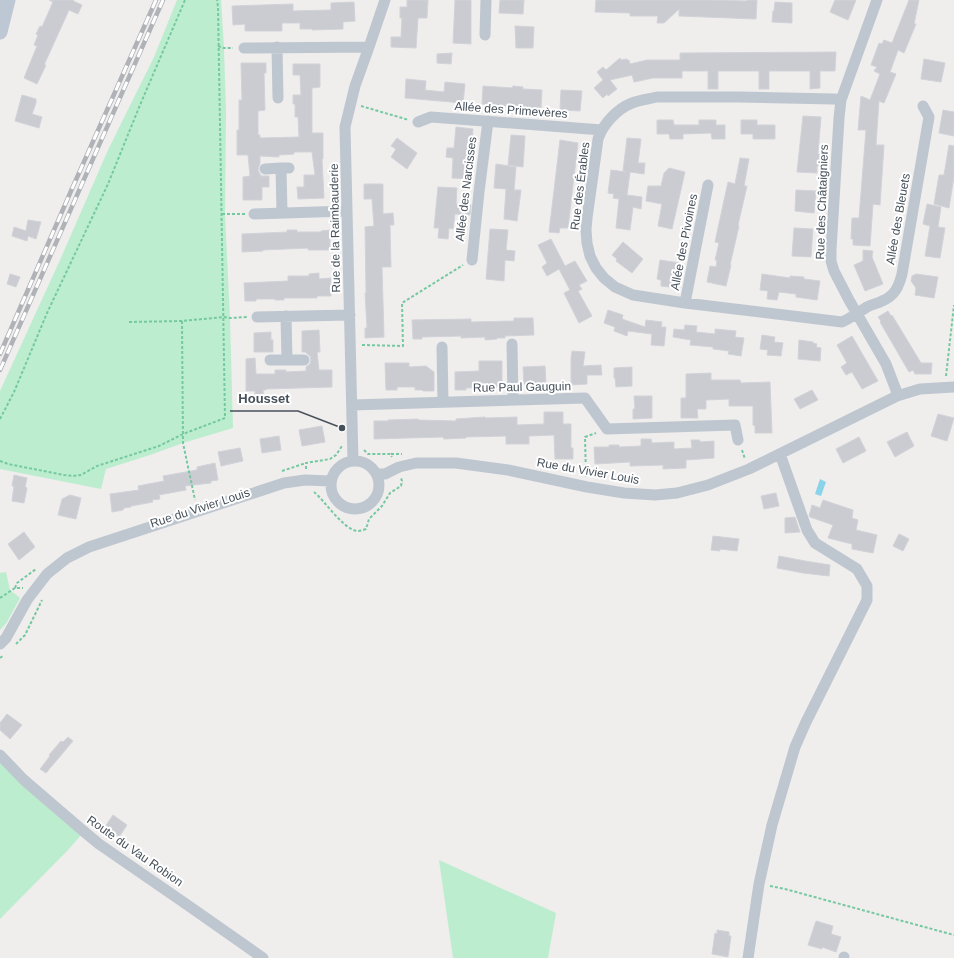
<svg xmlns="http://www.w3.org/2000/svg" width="954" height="958" font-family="Helvetica,sans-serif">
	<rect width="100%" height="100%" fill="#f0eded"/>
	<path fill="#bcedcf" d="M177 0H221L224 48 226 111 225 215 230 318 233 428 183 443 150 455 106 469 101 489 0 469V391L60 260 108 150 154 57Z
		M6 572 10 590 20 598 7 622 0 630V573Z
		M0 761 82 834 68 850 0 919Z
		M439 860 556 913 548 958H453Z"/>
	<path fill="#8ad4e9" d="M820 479 826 482 821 496 815 494Z"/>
	<path fill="#caccd2" stroke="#d1d3d9" d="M49 0H74L73 1 82 5 78 14 69 10 44 65H46L37 84 24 78 37 46 34 45 38 35 36 34 40 26 42 27 53 2Z
		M407 0H428L427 18H418L416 48 391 47V37H401L402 18H400V7H407Z
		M455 0H471V44L453 43Z
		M500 0H524L523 14 499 13Z
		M596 0H708L747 1V0H757L756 19 679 16V9L664 23H657L658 16H630V13L595 12Z
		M835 0H856L848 20 830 12Z
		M909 0H919L914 24H916L904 53 898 50 890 72 896 74 884 103 879 101 876 145H884L880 205 873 204 870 246 853 245V239H851L852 218H859L866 130H858L861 96 870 100 880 74 874 71 877 67 871 65 879 43 882 44 884 40 892 43Z
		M354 2 355 21 343 22V29L312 30V29H300V23H282V31H245V24L233 25 232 6 293 4V11L331 10V3Z
		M775 2 792 3V23L772 22 773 11H774Z
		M515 26 534 27 533 48H516Z
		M836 52 835 71H820V88L810 89V71H769V89H759V71H718V89H708V71H682V78H653L634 82 632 75 610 80 617 89 608 96 607 94 603 98 594 88 603 80 597 72 603 67 606 70 620 58 621 60 627 59 628 61 629 60 630 64 647 60H680V53Z
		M452 53 451 64 437 63V54Z
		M924 59 945 63 941 82 921 79Z
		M241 63H266V73H264L265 110 258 111V135H260V138L299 137 298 117H295V104H293V95H301L300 75H293V64H320V87L312 88V133H323V159H322L324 198 298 199 297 187H304V175H315L312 152H294V154L279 155V157L260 156V164L259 166 258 170 261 176H269V187H262V200H243V177L250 176 248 155H237V130H239V100H242Z
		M406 79 426 81 425 90 444 92 445 82 465 84 463 103 405 98Z
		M483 86 512 88 513 86 523 87V89L542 90 541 108 522 107 521 106H502L482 104Z
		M561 90 582 91 580 111 560 110Z
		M22 95 36 99V103L32 114 42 117 39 128 15 121Z
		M943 110 954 112V136L939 133Z
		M803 116 821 117 818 152V154L824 155 823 166H817V173L797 172Z
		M657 120H673L674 125H699V120H716V125H725V139H712L711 133 683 134V139H670L669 134H657Z
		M741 120H757V125H775V139H753V134H741Z
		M456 127 473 129 469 179 452 178 453 158 446 157 447 148H454Z
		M511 135 525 136 523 167 508 165Z
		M397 138 417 153 407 169 391 157 396 149 391 146Z
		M627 138 641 139 638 163H645L644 174 630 172 627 195 642 197 641 209 633 207 630 230 616 228 619 199 613 198 614 194 608 193 611 170 626 172 623 171Z
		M560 140 578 143 568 228H560L559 233 549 232Z
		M949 145 954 146V177L949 208 934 204 939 175H944Z
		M740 158 749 159 744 186H747L738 225 739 226 730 265H731L726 286 707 282 710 266 716 267 717 260H715L719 243 715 242 728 182 735 184Z
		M496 164 516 167 514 190H521L517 221 504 219 506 189 494 188Z
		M669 168 685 172 672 229 658 226 662 204 646 201 648 186H661L664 173Z
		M364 184H383V214L393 213 394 225H390L391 267H382L384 337 365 338V328H367L365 293H366L365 227 374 226 372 199H364Z
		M438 187 457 188 456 204 471 205 470 215 455 214 453 229 449 228 448 239 438 238 439 228H434Z
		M796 190 816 191 814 213 795 211Z
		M927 204 941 207 938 227 945 228 940 258 925 256 930 226 923 224Z
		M28 220 41 222 36 239 28 236 27 241 12 236 14 227 26 231Z
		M794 228 813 229 811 257 792 256Z
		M490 229 508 230 506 250 515 251 514 261 505 260 504 281 486 279Z
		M287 230H297V232H321V231L330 230V250H308V248L263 250V251L242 252V234L287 232Z
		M551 239 565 266 575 261 587 281 579 285 582 289 578 291 592 316 579 323 564 293 570 290 559 269 547 276 542 267 547 263 538 245Z
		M623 242 643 259 632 273 616 261 617 259 612 255Z
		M863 250 873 251 872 257 883 284 865 291 854 265 863 261Z
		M660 260 680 263 678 282H677L676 288 661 286V280L657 279Z
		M319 273V279L331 278V296H317V298H284V300H275V299H256V301H245L244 283 288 281V276H309V274Z
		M10 274 20 277 16 287 7 284Z
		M762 274 790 278V276L804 277V279L820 281 817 300 796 297V294L779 292 777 300 767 299 768 291 760 290Z
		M916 274 938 277 934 298 915 295 916 288 911 281 912 276Z
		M608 310 623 315 622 319 645 327 646 320 662 322 661 327H666L664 346 651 345 652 334 628 331 627 336 614 331 615 327 604 323Z
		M888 311 891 316 892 315 921 363H932L931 374H915L913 370 909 372 880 322 881 321 878 317Z
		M514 318H533L534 335 505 336V338H497V339L485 340V337L461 338V336L422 337V339H413L412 320 471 319V322L514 321Z
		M685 325 697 326 696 332 715 334V329L736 331 735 337 744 338 741 356 728 354 729 351 713 349V347L690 345 691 340 673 337 674 329 684 330Z
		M319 330 320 352H317L319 370H332V387L266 389V390H263L264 399H255V391H246V359L255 358 256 374H275V370H286V372L306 371V367L310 364 311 360 310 356 306 353V352H302V331Z
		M271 332V340H273V352H254V333Z
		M762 335 775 337 774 342 783 343 781 356 767 355 768 350 760 349Z
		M852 336 878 381 862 389 852 372 846 375 841 367 847 363 837 345Z
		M799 340 813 342V343L817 344 816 347 821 348 820 361 798 359Z
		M572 351 585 352 583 366 601 365 602 375H587V384L571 385V358Z
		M479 361H502V387L466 388V390H455V372L479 371Z
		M385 363H409V367L426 366 434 372V391H423L422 390H415V387H397V390H386Z
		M545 366 546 384 524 385 523 367Z
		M632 367V386L616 387 615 378H614V368Z
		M711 373V380H740L741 383 770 382 772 433H755V426L753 425V406H729V399L706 400V409H697L698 418H681V398H686V374Z
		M812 390 818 400 800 409 794 399Z
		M634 396H652V418L633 419V409H635Z
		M544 412H563V424H571V448H573V459H555L554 435 529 436V444H506V436L466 437V438L444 439 443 437 374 439V421H388V420L418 419V420L456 421V419L485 417V418L517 417V425L544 424Z
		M938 414 954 418 947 441 931 436Z
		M322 426 325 442 302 446 299 430Z
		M907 432 914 446 895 457 887 442Z
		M279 436 281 450 262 453 260 439Z
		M859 437 866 451 843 463 836 449Z
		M641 439H651L652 443 674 442V449L692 448 691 440H700V442L714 441V458L686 460V468L663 469V465L630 466V462L595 464 594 447H609V445H619V447L641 446Z
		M240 448 243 461 221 466 218 452Z
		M215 463 218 480 211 481V483L185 486 186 490 159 495 160 499 152 500 153 502 131 506V507L124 508 123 510 112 512 110 494 139 490 138 486 164 481 163 476 197 470V467Z
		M14 475 27 478 25 487 27 488 24 503 12 501 14 486H12Z
		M776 493 779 506 764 509 761 496Z
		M70 495 81 498 76 519 58 515 62 499Z
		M823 500 853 510 852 518 858 520 856 530 877 535 873 553 852 549V544L828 538 833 525 810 517 809 516 812 505 820 508Z
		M795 517 800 532 785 533V518Z
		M24 532 35 547 19 560 8 544Z
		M899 534 909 539 903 551 893 546Z
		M713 536 739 539 737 551 720 549V551L711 550Z
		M779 556 805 561 830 565 829 576 803 573 777 568Z
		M7 714 22 725 10 739 0 730V723Z
		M68 737 73 741 46 773 40 769 50 756 49 755 61 741 63 742Z
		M113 815 127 825 119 837 105 827Z
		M816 921 833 926 831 934 841 937 836 952 822 947V949L808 945Z
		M717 930 729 932V936H731L728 957 712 954 715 933 717 934Z"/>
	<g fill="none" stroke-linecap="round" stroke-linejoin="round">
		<path stroke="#75c9a0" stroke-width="2" stroke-dasharray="3 2" stroke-linecap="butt" d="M218 46 224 48H233
			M361 106 409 120
			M222 214H245
			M182 321 183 443 195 500
			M129 322 182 321 224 317 230 318 248 317
			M362 345 403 346 402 303 463 265
			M946 376 954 305
			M0 419 14 392 47 313 108 184 140 105 185 0
			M364 450 368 454H390L392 457
			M742 450 745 459
			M391 454H402
			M0 461 8 464 64 475 73 476 81 475 97 466 159 446 183 434 225 418 218 7 217 0
			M306 469V463L330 459 336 455 342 446
			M282 471 306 463
			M586 477 585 437 596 433
			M314 492C325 501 343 529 357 531 360 531 363 530 366 529L369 519 382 506 390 493 401 486 402 481 401 478
			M15 588 17 583 36 569
			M0 598 15 588H23
			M16 644 25 635 42 600
			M0 658 4 655
			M770 886 785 889 954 935"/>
		<path stroke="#bec7cf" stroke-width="11" d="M877 0 841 100 839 118 831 250V261L834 271 849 300 886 364 896 390 897 396
			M485 35 486 0
			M277 47 278 98
			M244 48 369 47
			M841 100 834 99 739 97H657C649 99 640 100 632 103 617 109 603 124 598 139L587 218 586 230 587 243 590 256 596 268 604 278 615 287 633 295 685 303 842 322C851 318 859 312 867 307 872 304 877 304 882 301 895 296 899 286 902 274L929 117 923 106
			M418 122 431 117 602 130
			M265 169 281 168
			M282 213 281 168H289
			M254 214 347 211
			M472 260 479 192 488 121
			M685 303 708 185
			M257 317 350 315
			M512 344 513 400
			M442 347 443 402
			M270 360H287L286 316
			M287 360H304
			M352 405 585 398 607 429 735 425 738 440
			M331 485a24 24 0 1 1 48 0a24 24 0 1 1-48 0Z
			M353 461 345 127 355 86 369 47 385 0
			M377 474H385L399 467 416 463H456L508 470 587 487 624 493 655 495 677 493 708 485 749 469 897 396 920 389 954 387
			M0 644 6 638 27 600 47 574 67 558 89 547 284 483 305 480 331 481
			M0 755 24 780 81 829 99 844 186 904 263 958
			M748 958 759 884 772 825 795 747 806 722 867 600V586L857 569 815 543 807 530 780 454
			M844 958V957"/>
		<path stroke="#bec8d4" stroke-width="15" d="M0 32 8 0"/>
		<g stroke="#afb2b7" stroke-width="4.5">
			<path id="rail" d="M0 354 71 191 156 0
				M0 370 163 0"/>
		</g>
		<use href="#rail" stroke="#fff" stroke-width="3" stroke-dasharray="9" stroke-linecap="butt"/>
	</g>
	<g text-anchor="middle" stroke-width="4" stroke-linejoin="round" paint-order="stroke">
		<g font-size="12" fill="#46505a" stroke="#fff">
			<text transform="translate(511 110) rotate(4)" y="4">Allée des Primevères</text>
			<text transform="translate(580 186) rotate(-83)" y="4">Rue des Érables</text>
			<text transform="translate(466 189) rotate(-83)" y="4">Allée des Narcisses</text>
			<text transform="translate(822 202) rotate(-88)" y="4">Rue des Châtaigniers</text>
			<text transform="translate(898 219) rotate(-80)" y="4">Allée des Bleuets</text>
			<text transform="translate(335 228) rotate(-91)" y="4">Rue de la Raimbauderie</text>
			<text transform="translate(684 242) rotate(-79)" y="4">Allée des Pivoines</text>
			<text transform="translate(522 387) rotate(-1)" y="4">Rue Paul Gauguin</text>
			<text transform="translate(588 471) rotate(10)" y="4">Rue du Vivier Louis</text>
			<text transform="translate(200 508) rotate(-18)" y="4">Rue du Vivier Louis</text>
			<text transform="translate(135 851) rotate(35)" y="4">Route du Vau Robion</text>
		</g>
	</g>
	<path fill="none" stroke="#46505a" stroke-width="1.5" d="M342 428L298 411H230"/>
	<circle fill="#46505a" stroke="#fff" stroke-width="1.5" cx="342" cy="428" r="4"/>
	<g font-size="13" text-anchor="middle" font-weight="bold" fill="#46505a" stroke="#fff" stroke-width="4" stroke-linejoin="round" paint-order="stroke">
		<text x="264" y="403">Housset</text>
	</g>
</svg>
